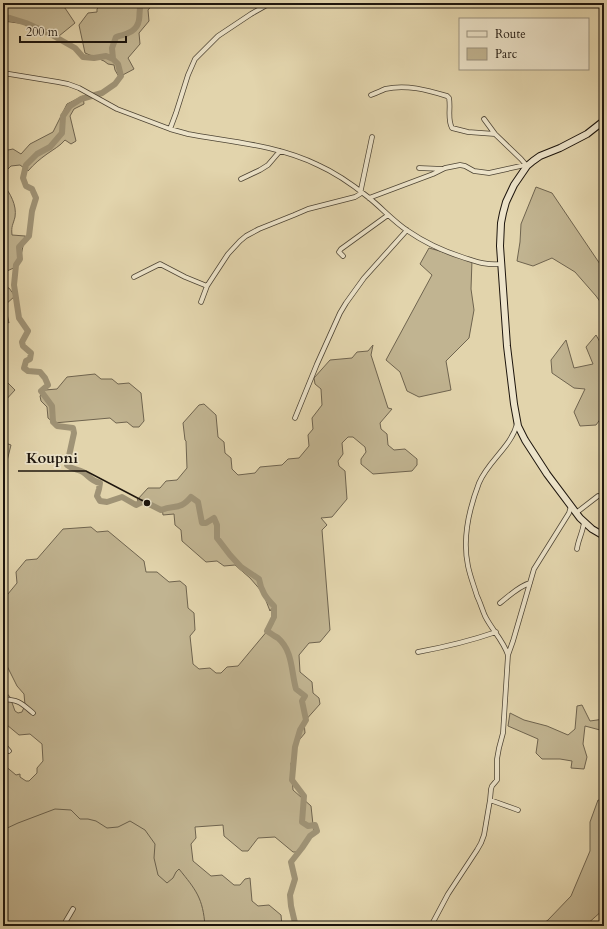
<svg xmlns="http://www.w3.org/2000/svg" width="607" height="929" font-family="Cardo,serif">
	<rect width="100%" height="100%" fill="#e2d4ac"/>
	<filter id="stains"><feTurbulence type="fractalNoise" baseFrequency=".005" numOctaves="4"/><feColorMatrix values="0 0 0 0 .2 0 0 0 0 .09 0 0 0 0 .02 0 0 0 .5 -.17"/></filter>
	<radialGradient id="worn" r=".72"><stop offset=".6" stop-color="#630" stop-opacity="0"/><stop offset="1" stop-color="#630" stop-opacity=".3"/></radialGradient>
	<path fill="#c1b491" stroke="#6f644f" d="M3 3H56L65 8 75 23 59 36 37 31 26 24 3 21Z
		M102 3H154L148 10 149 21 139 33 140 44 128 58 134 69 119 77 115 70 114 65 108 64 104 61 85 53 79 25 88 13 97 12V9Z
		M83 96 84 104 74 109 70 116 76 141 71 144 65 140C60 146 54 149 47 154 40 159 34 164 28 171L20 165 11 166 3 174V151L13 149 21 154 30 144 53 132 67 104Z
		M3 184C10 193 17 205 15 217 13 225 11 226 12 235L25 236 22 251 18 266 7 271 3 275Z
		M536 187 552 193 602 267 604 271V307L596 296 575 272 552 258 533 266 517 261 520 242 521 224Z
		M429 248 472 260 471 289 474 310 469 338 446 361 451 390 419 397 407 391 400 372 386 360 432 275 420 264Z
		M3 287 9 288 15 296 5 305 9 323 3 319Z
		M596 335 604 349V414L596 425 580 426 574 412 585 389 574 388 552 373 551 360 566 340 574 368 593 364 586 347Z
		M373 345 371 355 388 408 392 409 380 423 381 429 387 434 388 445 394 450 405 449 417 459V465L412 471 373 474 361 464V459L366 452 365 447 353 437H348L342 443 343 454 338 461 339 466 345 471 347 499 332 517 321 518 327 525 322 530 330 630 320 642 309 643 299 655 300 672 312 682 313 693 319 698 320 704 304 722 305 733 295 745 296 756 291 763 293 790 311 806 314 834 299 852H293L275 837 258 838 248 851H242L224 836 223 825 195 827 196 838 191 844 193 861 211 876 222 875 234 885H240L245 879 250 878 252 901 258 906 269 905 281 915 282 926H3V765H4L16 775 20 774V777L26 781H29L37 773V768L43 761 42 744 30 734 19 735 7 725 6 714 3 712V689L10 697 15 711 18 713 22 712 25 705 24 694 17 686 3 658V600L17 583 16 572 26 560 37 559 63 529 91 527 97 532 108 531 144 561 146 572H157L169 582 180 581 186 586 188 608 194 613 195 630 190 636 193 664 199 669 210 668 216 673H221L227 667 238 666 273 624 272 608 270 611 263 593 250 578 235 565 224 566 217 561 206 562 182 541 181 530 175 525 174 514 163 515 162 508 159 509 137 500 148 488H160L166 481 177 480 187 468 186 441 185 440 183 423 199 405 204 404 216 415 218 437 224 442 225 453 231 458 232 469 238 475 255 473 260 467 282 465 288 459 299 458 309 446 308 435 313 429 312 418 322 405 321 389 315 384 314 378 330 360 352 358 357 352 368 351Z
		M95 374 101 379H112L118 384 129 383 141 393 144 421 139 427H133L127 422 116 423 110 418 54 423 48 418 47 407 41 401 40 396 45 390 57 389 67 377Z
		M3 378 15 390 3 403Z
		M3 442 11 445 7 461H3Z
		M582 705 590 721 604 719V735L600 730 585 726 583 744 587 757 584 769 571 768 572 761 560 759H542L536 753 538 739 508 726 510 713 524 720 547 726 568 735 575 729 577 706Z
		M598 800 604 801V909L585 926H540L548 920 571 896 590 851V822Z"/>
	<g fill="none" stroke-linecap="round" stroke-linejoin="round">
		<path stroke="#6b614c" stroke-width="1" d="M3 830 18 823 55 809 71 810 80 819H88L96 821 107 828 118 827 130 821 145 830 155 844 154 858 158 875 167 883 173 878 176 872 179 869C196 890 203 898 205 926"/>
		<path stroke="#9f9376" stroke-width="6" d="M141 3C139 9 140 14 139 20 137 32 126 34 116 37L112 48 113 59 118 64 121 76 115 84 102 93 81 99 70 106 63 116 62 133 50 147 37 154 26 165 23 178 26 186 32 189 36 198 32 211 29 236 19 247 20 259 16 265 14 285 19 318 28 331 22 342 23 346 31 353 30 359 26 361 24 368 28 371 40 372 45 378 48 385 41 391 52 406 53 422 57 426 73 428 74 433 67 465C73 470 77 469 83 472 90 477 91 481 100 483L99 489 97 496 100 501 107 502 122 497 136 505 142 502 147 503 161 510C176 504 179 511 191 497L198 502 202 523H206L214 518 217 525V538L230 555 241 567 259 579C261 591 266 598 274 606V617L267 631C270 633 274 636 278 638 293 651 291 671 296 689L305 696 302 701 306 720 300 730 295 747 292 780 304 796 302 822 308 826 315 825 317 831 310 836 302 848 291 862 295 879 290 895 291 906 295 923 292 926
			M3 17 10 18 26 23 52 35 75 48 83 57 94 58 106 56 113 59"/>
		<g stroke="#4e4535" stroke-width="5.5">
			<path id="street" d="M3 73 58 82 68 84 79 88 117 109 170 129 188 134C232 142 277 145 318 165 336 173 353 185 368 197 382 208 393 221 408 231 424 242 443 251 462 257 478 262 484 265 500 264
				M371 95C376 93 381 91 385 89 406 84 427 90 447 96L449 98C451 108 447 119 452 128L468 132 495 134
				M484 119 495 134 521 159 527 166
				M170 129 176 113 188 75 195 59 218 36 251 14 265 6
				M419 168 442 169
				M241 179 260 170 268 165 280 151
				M369 198 433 174 445 168 460 165 465 166 474 171 489 173 525 165
				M343 256 339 252 341 249 388 215
				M134 277 160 264 185 277 207 286
				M201 302 207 286 228 254 240 241 246 236 259 229 294 215 308 209 355 197 360 194 372 137
				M295 418 317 364 340 313 346 303 364 278 407 230
				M576 513 598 496
				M577 549C578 540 583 532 584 522
				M500 603C509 596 519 586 530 583
				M418 652C445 647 470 641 496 632
				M508 655 513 641 534 569 569 513 571 506
				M3 699C19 700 21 703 33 713
				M3 744 9 751
				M490 800 518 810
				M63 926 73 909
				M431 926 448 894 477 850 481 843 484 835 490 800 491 789 492 786 497 780V759L499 748 503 733 508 655C503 640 492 630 485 616 482 609 480 602 477 596 474 586 470 576 468 566 462 538 469 509 479 483 488 461 511 447 517 424"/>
		</g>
		<g stroke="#1d150d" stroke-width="8">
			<path id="secondary" d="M604 120 601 123 587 134 560 148 540 156 533 161 527 166 514 185 506 202 503 213 501 223 500 246 507 346 514 404 518 426 525 440 547 474 580 518 592 529 604 536"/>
		</g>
		<use href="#street" stroke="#ece3c9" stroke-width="4"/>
		<use href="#secondary" stroke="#ece3c9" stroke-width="6"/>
	</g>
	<path fill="none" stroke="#1d150d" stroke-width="1.5" d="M147 503L86 471H18"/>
	<circle fill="#1d150d" stroke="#ece3c9" stroke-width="1.5" cx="147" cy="503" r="4"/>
	<g font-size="15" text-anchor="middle" font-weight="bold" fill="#1d150d" stroke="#ece3c9" stroke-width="3.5" stroke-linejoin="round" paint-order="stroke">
		<text x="52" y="463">Koupni</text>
	</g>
	<rect width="607" height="929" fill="none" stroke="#e2d4ac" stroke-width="16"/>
	<rect x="4" y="4" width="599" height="921" fill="none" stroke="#1d150d" stroke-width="2"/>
	<rect x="8" y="8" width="591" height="913" fill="none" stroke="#1d150d"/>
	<rect x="459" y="18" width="130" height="52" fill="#ece3c9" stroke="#99917e"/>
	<rect x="467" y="31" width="20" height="6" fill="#ece3c9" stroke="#99917e"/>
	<text x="495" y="38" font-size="12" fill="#1d150d">Route</text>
	<rect x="467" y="48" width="20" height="12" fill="#c1b491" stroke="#99917e"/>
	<text x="495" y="58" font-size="12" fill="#1d150d">Parc</text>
	<path d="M20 36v6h106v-6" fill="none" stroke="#1d150d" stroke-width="2"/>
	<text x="26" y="36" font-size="12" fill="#1d150d" stroke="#ece3c9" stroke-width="3" paint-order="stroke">200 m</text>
	<rect width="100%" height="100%" filter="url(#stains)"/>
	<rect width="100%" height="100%" fill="url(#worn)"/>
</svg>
